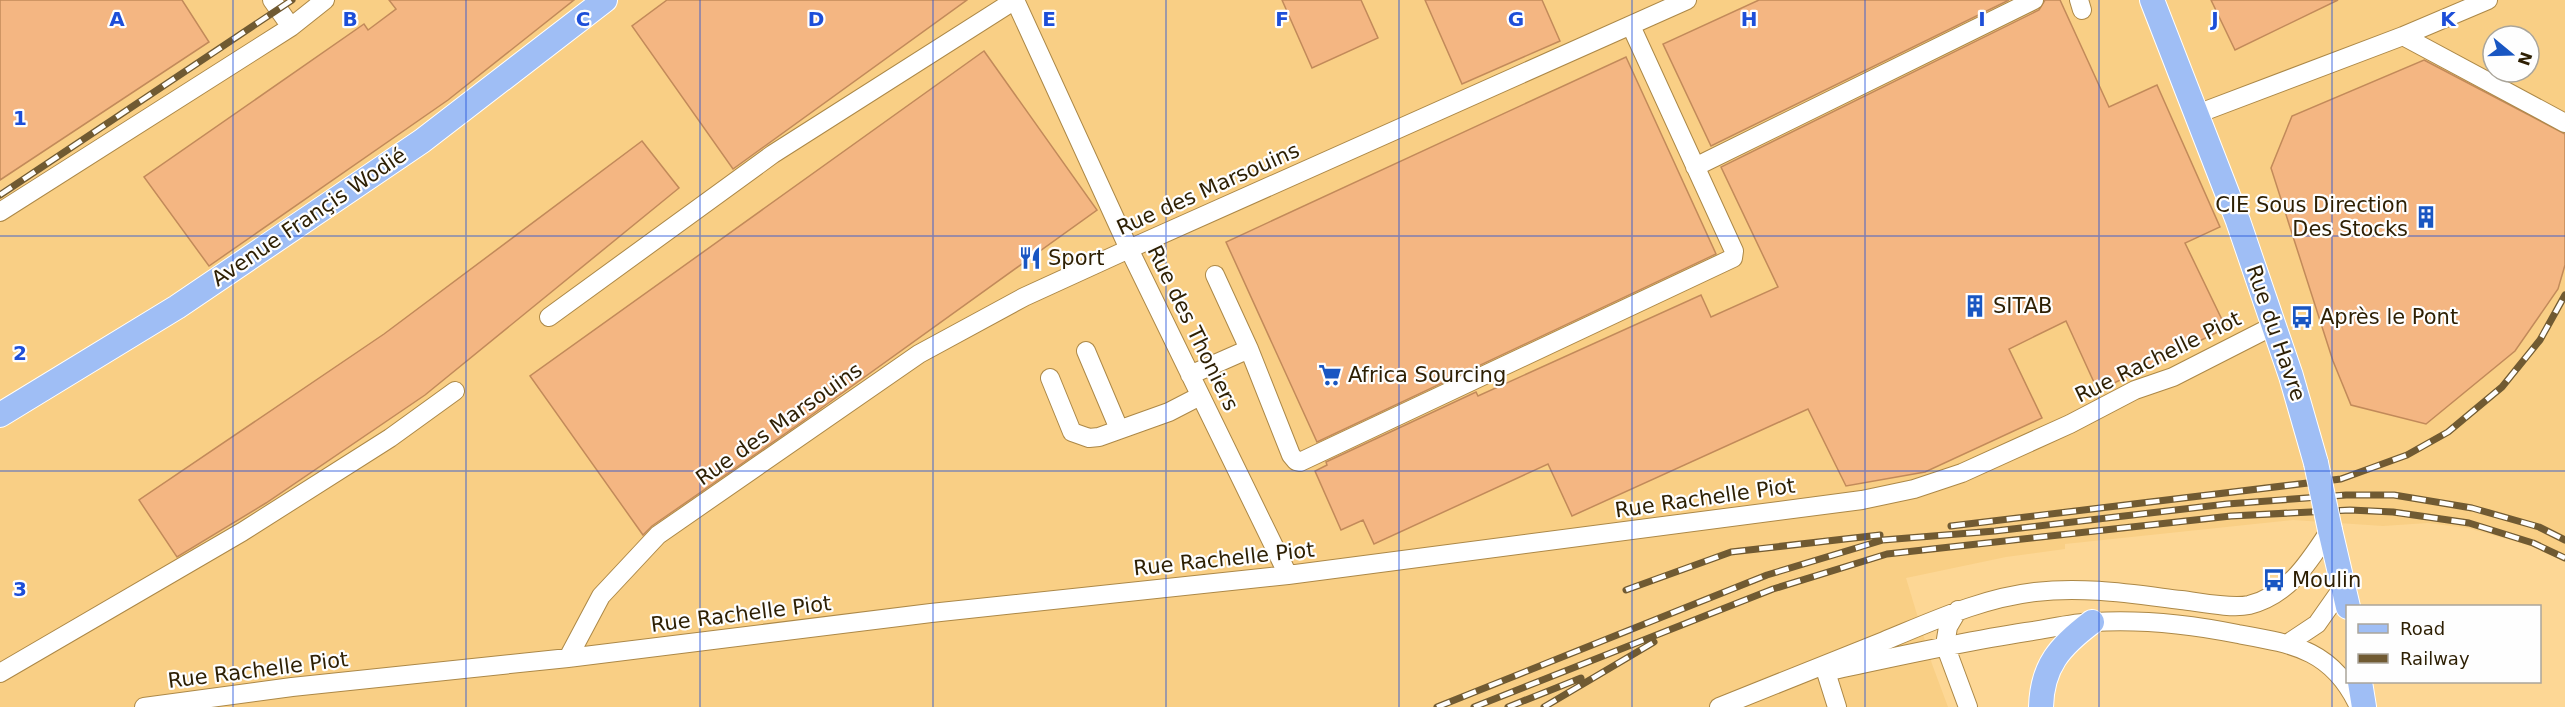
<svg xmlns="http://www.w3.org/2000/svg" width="2565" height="707" font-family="'DejaVu Sans',sans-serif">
	<rect width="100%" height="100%" fill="#fdd795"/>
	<path fill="#f9cf85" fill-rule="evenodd" d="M0 0H2565V562L2531 546 2468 528 2428 523 2383 526 2293 520 2065 544V549L2006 557 1906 578 1932 664 1948 707H0ZM2493 36H2529V72H2493Z"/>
	<path fill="#f4b682" stroke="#c28a5a" stroke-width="1.5" d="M0 0H182L209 42 0 180Z
		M389 0H574L448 100 209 266 144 177 364 24 368 30 396 9Z
		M667 0H967L733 169 632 26Z
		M1282 0H1361L1378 38 1312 68Z
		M1425 0H1542L1560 41 1462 84Z
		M1759 0H2009L1711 146 1663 44Z
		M2045 0H2060L2109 107 2157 85 2220 227 2185 243 2226 328 2098 391 2066 321 2009 349 2042 418 1925 472 1846 486 1808 409 1572 516 1548 464 1374 544 1363 520 1341 530 1315 471 1327 465 1326 462 1476 392 1478 396 1701 295 1711 317 1778 287 1721 167 2039 10Z
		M2211 0H2338L2235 50Z
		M984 51 1097 210 802 422 652 526 643 535 530 376Z
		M1626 57 1716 254 1317 442 1226 242Z
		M2424 60 2565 134V265L2558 289 2515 351 2426 424 2351 405 2333 361 2271 168 2292 116Z
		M642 141 679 188 425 395 266 503 177 557 139 500 384 334Z"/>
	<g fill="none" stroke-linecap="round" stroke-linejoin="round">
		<g stroke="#ac8847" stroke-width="20">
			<path id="minor" d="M272 0 291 27
				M1015 0 1129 249 1288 575
				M2079 0 2082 10
				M2403 36 2565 123
				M2197 114 2403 36 2488 0
				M1695 167 2034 0
				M0 212 291 27 325 0
				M1215 275 1249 349 1291 455 1296 461 1300 462 1733 258 1734 251 1631 26
				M549 317 773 154 1015 0
				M1086 351 1119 429
				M1190 375 1249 349
				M1050 378 1072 432 1089 438 1099 437 1169 412 1200 396
				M1958 610 1948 627 1945 645 1968 707
				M2287 644 2317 624 2343 587
				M568 658 601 596 658 535 919 354 1024 297 1129 249 1687 0
				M1834 670C1898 656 1961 642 2026 632 2048 629 2071 623 2093 622 2142 619 2189 624 2238 634 2294 644 2333 650 2359 707
				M1826 672 1837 707
				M0 673 242 532 390 438 455 391
				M144 707 292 687 568 658 931 613 1288 575 1862 500 1914 489 1962 473 2070 424 2135 390 2173 377 2273 326
				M1719 707C1774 685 1829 663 1884 641 1933 621 1982 598 2035 592 2084 586 2132 594 2181 600 2199 602 2231 609 2249 605 2289 595 2309 562 2330 530"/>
		</g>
		<g stroke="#fff" stroke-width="26">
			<path id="major" d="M2152 0 2238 221 2291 376 2316 463
				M0 415 177 307 422 141 605 0
				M2330 530 2348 607
				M2360 682 2364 707
				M2041 707C2042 666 2060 646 2092 622"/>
		</g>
		<use href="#minor" stroke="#fff" stroke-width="18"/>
		<use href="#major" stroke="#9fbef5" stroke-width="24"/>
		<g stroke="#705a32" stroke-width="7">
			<path id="rail" d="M0 195 292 0
				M1951 526 2341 479 2407 455 2448 432 2502 387 2540 340 2565 295
				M1626 590 1731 552 1880 535
				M1437 707 1767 575 1883 540 1995 531 2227 504 2346 495H2394L2472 508 2539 527 2565 540
				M1474 707 1773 589 1887 554 2231 516 2350 510 2393 512 2469 523 2533 543 2565 558
				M1508 707 1581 678
				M1544 707 1654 642"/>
		</g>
		<use href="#rail" stroke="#fefefe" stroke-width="4.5" stroke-dasharray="14" stroke-linecap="butt"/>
		<g stroke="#fff" stroke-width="26" stroke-linecap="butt">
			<path id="major-bridge" d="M2316 463 2330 530"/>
		</g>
		<use href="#major-bridge" stroke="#9fbef5" stroke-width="24"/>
	</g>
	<path fill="none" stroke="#1d4ed8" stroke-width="1.5" stroke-opacity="0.55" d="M233 0V707M466 0V707M700 0V707M933 0V707M1166 0V707M1399 0V707M1632 0V707M1865 0V707M2099 0V707M2332 0V707M0 236H2565M0 471H2565"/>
	<defs>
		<g id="building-bare" transform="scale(1.8)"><path d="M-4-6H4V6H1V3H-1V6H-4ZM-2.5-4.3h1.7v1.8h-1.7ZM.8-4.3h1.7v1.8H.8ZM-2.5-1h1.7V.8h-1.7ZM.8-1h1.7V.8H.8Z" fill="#1956c2" stroke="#fefefe" stroke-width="2.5" paint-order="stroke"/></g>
		<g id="restaurant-bare" transform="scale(1.8)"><path d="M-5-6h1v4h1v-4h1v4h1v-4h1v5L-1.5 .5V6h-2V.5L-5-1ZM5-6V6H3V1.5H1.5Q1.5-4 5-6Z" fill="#1956c2" stroke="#fefefe" stroke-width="2.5" paint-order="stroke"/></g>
		<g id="bus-bare" transform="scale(1.8)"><path d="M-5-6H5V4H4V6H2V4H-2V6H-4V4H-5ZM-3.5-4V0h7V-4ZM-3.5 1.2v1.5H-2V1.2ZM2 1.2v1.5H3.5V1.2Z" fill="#1956c2" stroke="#fefefe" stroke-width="2.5" paint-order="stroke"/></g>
		<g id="supermarket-bare" transform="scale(1.8)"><path d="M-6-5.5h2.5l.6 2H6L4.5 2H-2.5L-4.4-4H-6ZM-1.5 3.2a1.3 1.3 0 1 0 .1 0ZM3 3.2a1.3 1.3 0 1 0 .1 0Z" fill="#1956c2" stroke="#fefefe" stroke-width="2.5" paint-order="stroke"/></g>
	</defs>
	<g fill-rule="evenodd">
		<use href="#building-bare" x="2426" y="217"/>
		<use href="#restaurant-bare" x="1030" y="258"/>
		<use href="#building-bare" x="1975" y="306"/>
		<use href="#bus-bare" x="2302" y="317"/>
		<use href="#supermarket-bare" x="1330" y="375"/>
		<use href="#bus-bare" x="2274" y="580"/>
	</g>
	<g text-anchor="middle" stroke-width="4.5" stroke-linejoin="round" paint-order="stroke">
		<g font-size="21" fill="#2d1f03" stroke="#fefefe">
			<text transform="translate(1208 189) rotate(-24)" y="7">Rue des Marsouins</text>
			<text transform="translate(309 217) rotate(-34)" y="7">Avenue Françis Wodié</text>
			<text transform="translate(1193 328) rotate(64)" y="7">Rue des Thoniers</text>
			<text transform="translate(2276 333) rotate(71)" y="7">Rue du Havre</text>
			<text transform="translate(2158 357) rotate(-26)" y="7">Rue Rachelle Piot</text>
			<text transform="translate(779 424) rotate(-35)" y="7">Rue des Marsouins</text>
			<text transform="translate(1705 498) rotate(-8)" y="7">Rue Rachelle Piot</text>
			<text transform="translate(1224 559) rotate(-6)" y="7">Rue Rachelle Piot</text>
			<text transform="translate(741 614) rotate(-7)" y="7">Rue Rachelle Piot</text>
			<text transform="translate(258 670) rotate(-7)" y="7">Rue Rachelle Piot</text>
		</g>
		<g font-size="21" fill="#2d1f03" stroke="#fefefe" text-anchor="start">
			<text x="2408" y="212" text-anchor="end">CIE Sous Direction<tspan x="2408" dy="24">Des Stocks</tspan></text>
			<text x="1048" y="265">Sport</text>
			<text x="1993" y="313">SITAB</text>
			<text x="2320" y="324">Après le Pont</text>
			<text x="1348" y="382">Africa Sourcing</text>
			<text x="2292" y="587">Moulin</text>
		</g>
	</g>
	<g font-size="20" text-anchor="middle" font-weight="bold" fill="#1d4ed8" stroke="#fefefe" stroke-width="4.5" stroke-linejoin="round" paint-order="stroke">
		<text x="117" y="26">A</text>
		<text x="350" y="26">B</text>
		<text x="583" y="26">C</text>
		<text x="816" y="26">D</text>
		<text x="1049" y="26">E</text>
		<text x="1282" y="26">F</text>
		<text x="1516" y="26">G</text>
		<text x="1749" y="26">H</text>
		<text x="1982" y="26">I</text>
		<text x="2215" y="26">J</text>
		<text x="2448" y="26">K</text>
		<text x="20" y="125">1</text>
		<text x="20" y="360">2</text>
		<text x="20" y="596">3</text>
	</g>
	<rect x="2346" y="605" width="195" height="78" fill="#fefefe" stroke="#aaa59a" stroke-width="1.5"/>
	<rect x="2358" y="624" width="30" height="9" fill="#9fbef5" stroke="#aaa59a" stroke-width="1.5"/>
	<text x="2400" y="635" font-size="18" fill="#2d1f03">Road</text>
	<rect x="2358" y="654" width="30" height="9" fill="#705a32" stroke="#aaa59a" stroke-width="1.5"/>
	<text x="2400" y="665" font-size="18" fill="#2d1f03">Railway</text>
	<g transform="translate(2511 54) rotate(109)"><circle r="28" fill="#fefefe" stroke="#aaa59a" stroke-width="1.5"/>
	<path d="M0-4.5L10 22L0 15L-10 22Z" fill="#1956c2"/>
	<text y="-9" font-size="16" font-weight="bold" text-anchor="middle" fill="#2d1f03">N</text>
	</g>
</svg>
